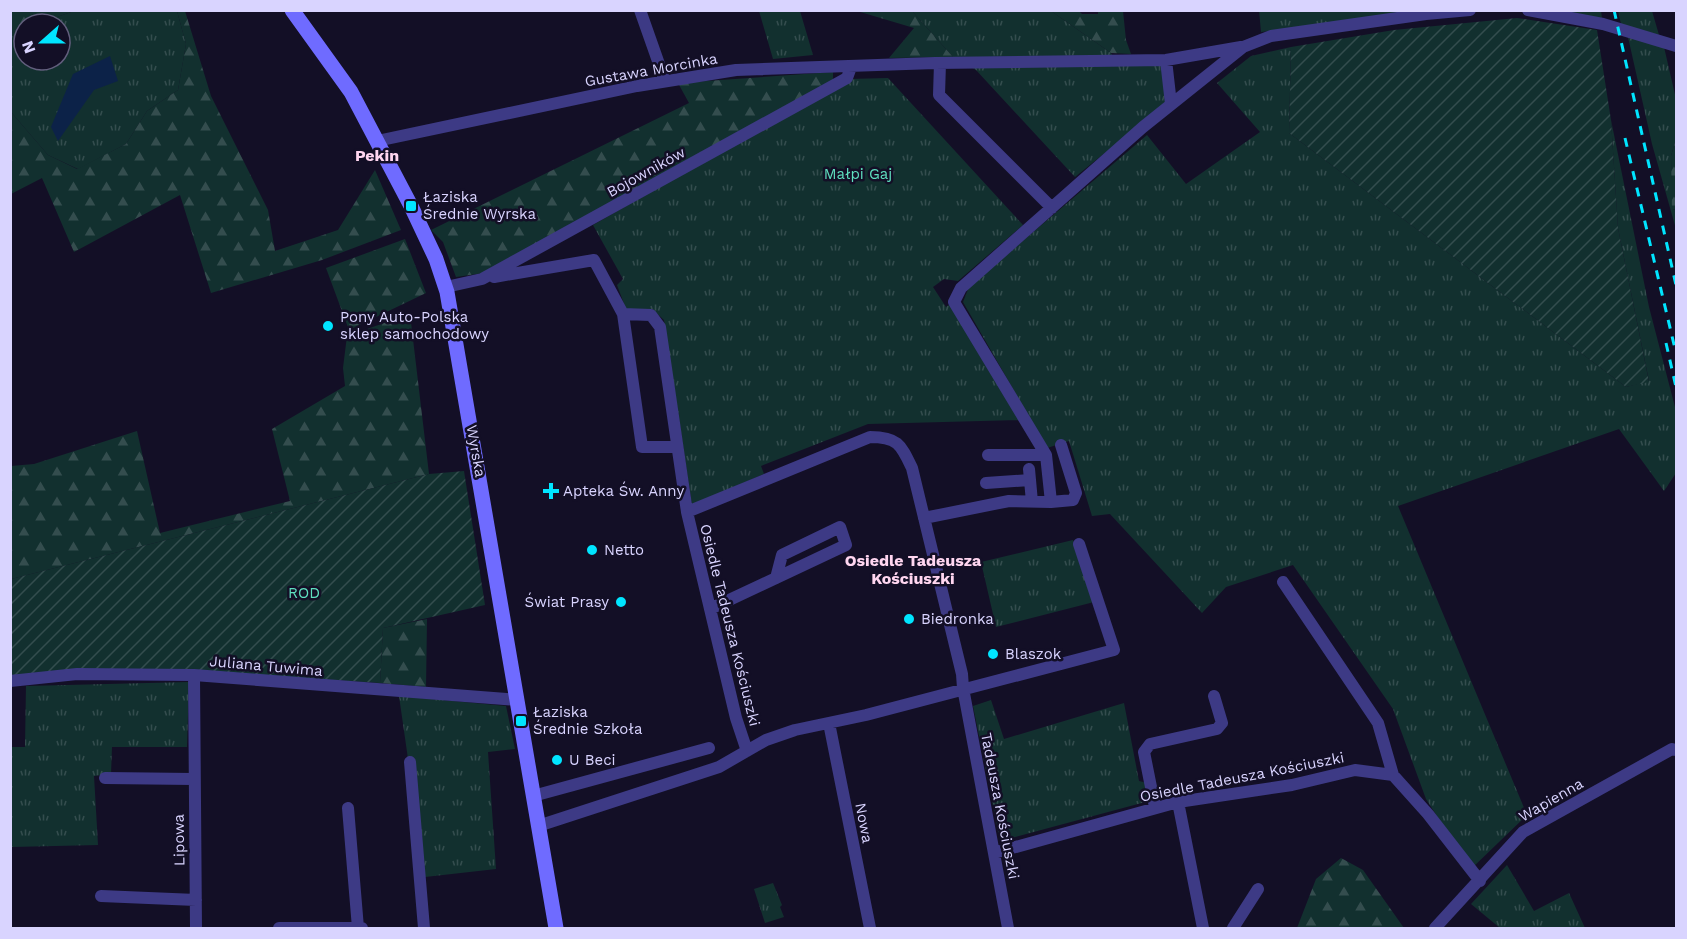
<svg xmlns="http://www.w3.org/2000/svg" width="1687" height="939" font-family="'Work Sans',sans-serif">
	<defs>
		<pattern id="grass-tufts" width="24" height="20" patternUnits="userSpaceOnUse" patternTransform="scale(1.5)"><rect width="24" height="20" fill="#12302f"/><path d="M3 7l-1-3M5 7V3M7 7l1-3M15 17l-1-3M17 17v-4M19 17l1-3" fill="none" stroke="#344d4e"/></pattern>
		<pattern id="forest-firs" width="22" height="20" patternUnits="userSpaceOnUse" patternTransform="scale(1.5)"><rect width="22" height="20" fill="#12302f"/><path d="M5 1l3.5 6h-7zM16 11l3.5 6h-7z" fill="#344d4e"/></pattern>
		<pattern id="garden-furrows" width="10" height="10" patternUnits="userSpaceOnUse" patternTransform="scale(1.5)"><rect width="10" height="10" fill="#12302f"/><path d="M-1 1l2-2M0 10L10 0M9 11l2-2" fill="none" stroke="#344d4e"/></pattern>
	</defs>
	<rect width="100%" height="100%" fill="#130f26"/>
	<path fill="url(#grass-tufts)" d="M1259 10 1432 11 1261 32Z
		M74 11H177L186 44 178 90 147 111 126 144 78 169 48 155 11 112 10 33 24 29V60H60V24H37Z
		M759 11H800L813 55 773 59Z
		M912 11H1051L1111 53 1119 66 1163 64 1168 102 1075 177 976 70 953 57Z
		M1618 11H1652L1659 35 1621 24Z
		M1628 37 1664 47 1676 99V139L1671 156 1673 210 1676 209V229L1652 144Z
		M1291 47 1289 133 1626 387 1649 381 1618 228 1611 120 1649 307 1676 411V473L1664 491 1619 429 1398 506 1527 815 1471 869 1426 799 1393 709 1293 565 1226 587 1202 613 1110 514 1092 516 1069 441 1047 448 963 302 969 287 1147 135 1186 184 1260 132 1217 83 1251 56Z
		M888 78 1023 225 958 281 944 279 933 287 946 307 952 302 1022 420 868 424 761 466 764 474 692 505 664 320 652 309H626L617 285 623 279 593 225 849 79Z
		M1073 540 1094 602 996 627 981 562Z
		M189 682 187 747H112L111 774 94 776 98 845 11 847V747H25L26 686Z
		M399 696 506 706 515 749 488 752 496 869 425 877Z
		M991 700 1004 739 1124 703 1139 781 1147 783 1149 801 1000 841 973 706Z
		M1507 865 1534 911 1569 893 1585 928H1500L1471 904Z
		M773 883 782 905 780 907 784 917 765 923 754 889Z"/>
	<path fill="url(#forest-firs)" d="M11 10H74V11L37 24H24V29L11 33Z
		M177 11H185L211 96 268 210 275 251 338 230 375 170 401 230 322 260 211 293 180 195 74 252 42 178 11 194V112L48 155 77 169 126 144 147 111 178 90 186 44Z
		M857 11H912L953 57 889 58 914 28Z
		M1051 11H1079L1082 14H1098V11H1123L1126 40 1131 54 1111 53Z
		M1550 11H1601L1602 18Z
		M833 72V80L484 273 456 277 443 242 431 230 689 103 678 83Z
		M1676 139V209L1672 210 1671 156Z
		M405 239 426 293 349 330 326 268Z
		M410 314 429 474 11 579V466L34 464 137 431 160 533 290 501 272 429 345 386 343 368 347 336Z
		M427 619 426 687 380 683 383 628Z
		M1341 858 1363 870 1404 928H1297L1316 879Z"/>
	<path fill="url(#garden-furrows)" d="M1517 18 1597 30 1611 120 1618 228 1649 382 1626 387 1289 133 1291 47 1394 30Z
		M464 471 485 605 383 628 380 683 193 671 11 680V579L429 474Z"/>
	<path fill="#0c2248" d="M110 56 118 81 94 90 58 141 51 127 73 74Z"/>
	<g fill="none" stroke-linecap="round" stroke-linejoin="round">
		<path stroke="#3d3a85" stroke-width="12" d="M640 10 665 81
			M1528 10 1603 24 1676 46
			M1166 60 1171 104
			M940 63 939 95 1052 208
			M377 141 637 86 736 70 935 63 1166 60 1241 47
			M494 277 594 260 623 314 651 315 660 327 687 512
			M446 287 482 279 847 78 851 67
			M623 314 642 447H677
			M988 455H1046
			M1029 469 1032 502
			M986 483 1030 480
			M1051 502 1073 500 1076 493 1061 445
			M924 518 1009 501 1051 502 1046 455 954 302 961 288 1143 127 1243 47 1271 36 1426 14 1470 10
			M1283 582 1378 723 1393 775
			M710 609 846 545 840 527 782 555 776 578
			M194 675 196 928
			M10 681 77 674 194 675 518 700
			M829 723 870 928
			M747 751 736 718 687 512 870 437C898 437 901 445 912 468L962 674 963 688 1008 928
			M410 762 424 928
			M105 778 193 779
			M533 796 709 748
			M1178 802 1203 928
			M1155 807 1144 752 1150 744 1217 729 1222 723 1214 696
			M348 808 358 928
			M538 826 719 767 766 740 795 730 866 715 1114 650 1079 544
			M994 853 1178 802 1292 785 1355 770 1393 775 1428 814 1480 881
			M101 896 196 900
			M279 928H362
			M1233 928 1258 889
			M1435 928 1523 832 1672 749 1676 750"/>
		<path stroke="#6f6bff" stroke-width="15" d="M292 10 351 92 411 206 436 259 447 292 556 928"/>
		<path stroke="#00e5ff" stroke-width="3" stroke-dasharray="9 8" stroke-linecap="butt" d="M1614 10 1676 285
			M1625 138 1676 353
			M1666 343 1676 387"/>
	</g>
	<g fill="#00e5ff" stroke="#130f26" stroke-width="2">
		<rect x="405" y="200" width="12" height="12" rx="3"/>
		<circle cx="328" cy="326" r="6"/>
		<path d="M548 482h6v6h6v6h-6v6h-6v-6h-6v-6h6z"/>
		<circle cx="592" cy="550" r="6"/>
		<circle cx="621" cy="602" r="6"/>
		<circle cx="909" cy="619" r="6"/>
		<circle cx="993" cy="654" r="6"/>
		<rect x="515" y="715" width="12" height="12" rx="3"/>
		<circle cx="557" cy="760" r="6"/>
	</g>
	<g text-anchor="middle" stroke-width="5" stroke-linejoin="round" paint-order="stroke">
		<g font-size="15" fill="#d9d4ff" stroke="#130f26">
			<text transform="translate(651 70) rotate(-10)" y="5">Gustawa Morcinka</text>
			<text transform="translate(646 172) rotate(-29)" y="5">Bojowników</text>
			<text transform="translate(476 451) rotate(80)" y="5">Wyrska</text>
			<text transform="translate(730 625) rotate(76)" y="5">Osiedle Tadeusza Kościuszki</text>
			<text transform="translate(266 666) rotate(5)" y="5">Juliana Tuwima</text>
			<text transform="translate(1242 777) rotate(-11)" y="5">Osiedle Tadeusza Kościuszki</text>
			<text transform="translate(1551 800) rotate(-30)" y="5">Wapienna</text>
			<text transform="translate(1000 806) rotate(79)" y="5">Tadeusza Kościuszki</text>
			<text transform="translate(864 823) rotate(79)" y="5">Nowa</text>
			<text transform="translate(179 840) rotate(-91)" y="5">Lipowa</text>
		</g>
		<g font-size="15" fill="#5fe0c0" stroke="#130f26">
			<text x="858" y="179">Małpi Gaj</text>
			<text x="304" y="598">ROD</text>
		</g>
		<g font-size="15" fill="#d9d4ff" stroke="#130f26" text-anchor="start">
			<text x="423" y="202">Łaziska<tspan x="423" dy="17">Średnie Wyrska</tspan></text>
			<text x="340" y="322">Pony Auto-Polska<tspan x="340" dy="17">sklep samochodowy</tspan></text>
			<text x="563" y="496">Apteka Św. Anny</text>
			<text x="604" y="555">Netto</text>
			<text x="609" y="607" text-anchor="end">Świat Prasy</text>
			<text x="921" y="624">Biedronka</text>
			<text x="1005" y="659">Blaszok</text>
			<text x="533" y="717">Łaziska<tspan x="533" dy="17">Średnie Szkoła</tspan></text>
			<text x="569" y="765">U Beci</text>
		</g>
		<g font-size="16" font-weight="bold" fill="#ffd6f0" stroke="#130f26">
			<text x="377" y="161">Pekin</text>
			<text x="913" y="566">Osiedle Tadeusza<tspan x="913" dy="18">Kościuszki</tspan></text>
		</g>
	</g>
	<rect width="1687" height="939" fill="none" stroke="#d9d4ff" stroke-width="24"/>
	<g transform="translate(42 42) rotate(249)"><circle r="28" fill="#130f26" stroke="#625e7d" stroke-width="1.5"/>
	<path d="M0-4.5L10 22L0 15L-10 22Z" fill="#00e5ff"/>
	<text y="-9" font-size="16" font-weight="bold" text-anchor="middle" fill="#d9d4ff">N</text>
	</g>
</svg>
